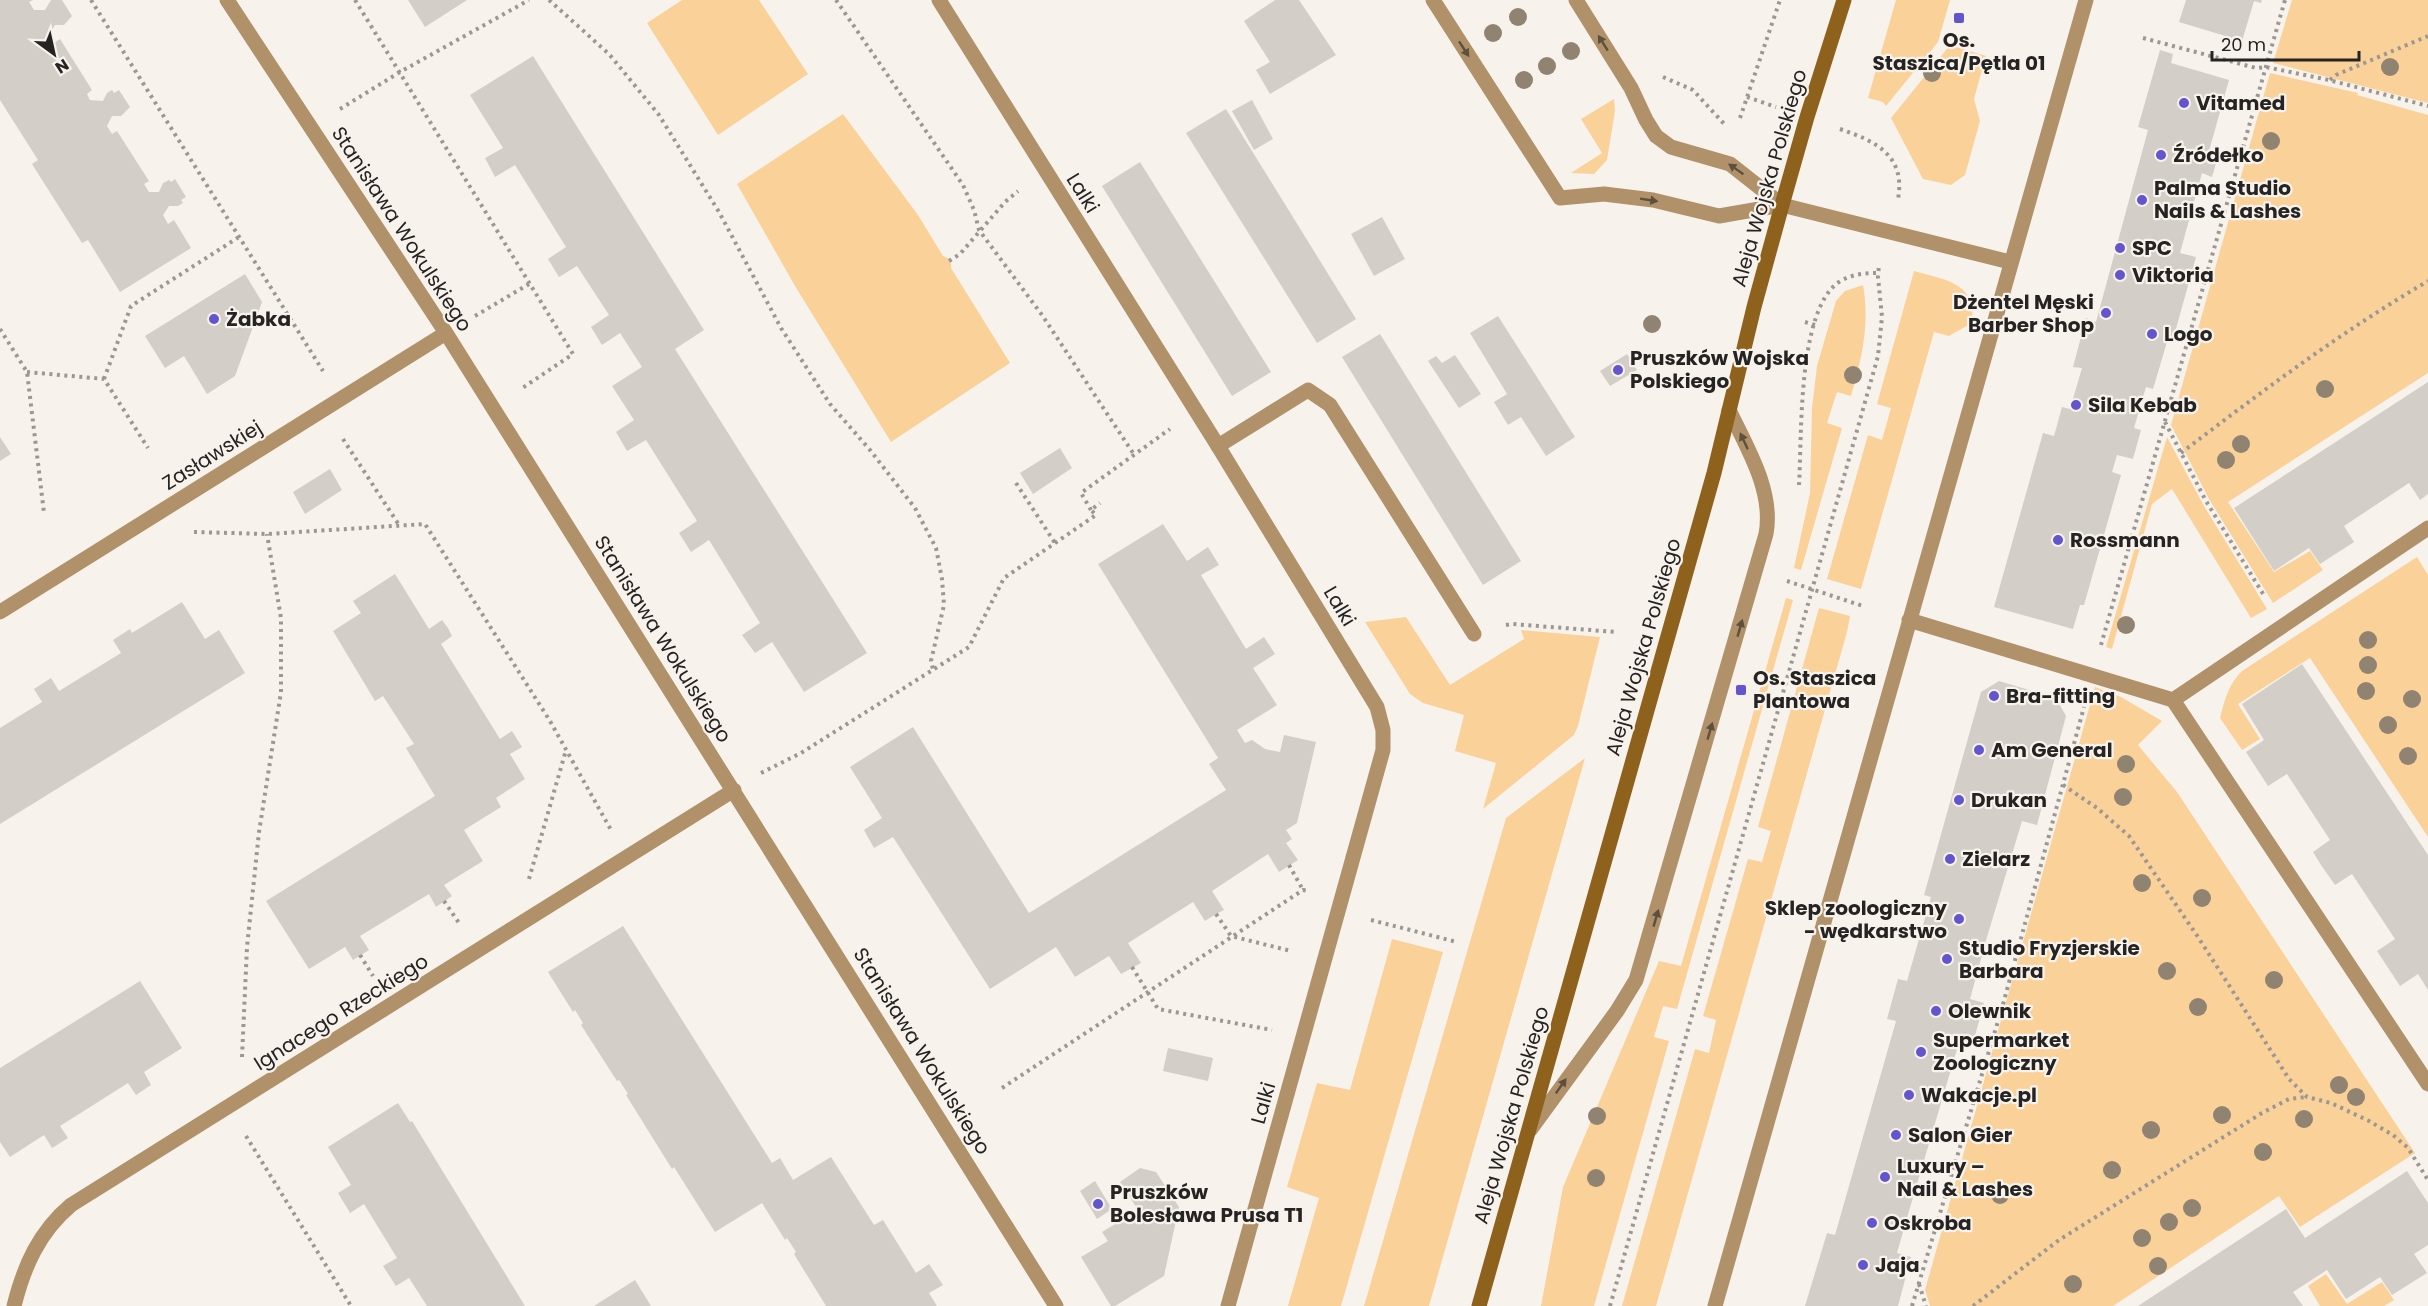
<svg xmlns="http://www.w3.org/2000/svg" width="2428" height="1306" font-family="Poppins,sans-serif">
	<rect width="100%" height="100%" fill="#f8f2ec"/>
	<path fill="#fbd19a" d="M682 0H759L808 74 718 135 647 23Z
		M1896 0H1950L1938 42 1886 106 1883 102 1868 98Z
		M2292 0H2428V103L2273 63Z
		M1950 45 1986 56 1974 99 1980 121 1965 175 1951 185 1923 179 1891 118Z
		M2270 73 2358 93 2357 95 2428 115V373L2228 502 2274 572 2310 551 2323 570 2273 603 2209 499 2171 425Z
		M1614 99 1615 111 1607 160 1594 174 1571 173 1602 153 1581 119Z
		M843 114 918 215 943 256C949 258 952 262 951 268L1010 363 891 442 795 286 737 184Z
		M1914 271C1945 280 1977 282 1972 323L1949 336 1934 332 1861 589 1827 579 1868 435 1882 440 1891 408 1877 404Z
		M1863 285C1870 324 1862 358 1851 396L1837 392 1827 423 1842 428 1801 570 1794 568 1810 493 1812 408 1817 366 1836 301 1845 291Z
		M2167 437 2204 506 2267 609 2251 618 2172 489 2152 504 2112 649 2106 647Z
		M2417 557 2428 575V837L2310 658 2238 704 2260 739 2242 750 2220 718C2225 699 2228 685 2242 671Z
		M1786 598 1793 600 1677 1009 1663 1006 1654 1037 1669 1041 1594 1306H1541L1563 1187 1659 961 1681 966Z
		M1819 608 1850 616 1847 632 1656 1306H1622L1695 1049 1709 1053 1716 1020 1703 1016 1748 859 1762 862 1771 831 1758 827Z
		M1406 617 1450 685 1524 639 1521 630 1600 637 1578 726 1574 735 1483 809 1496 763 1455 751 1464 715 1423 703 1410 694 1365 622Z
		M2095 687 2121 697 2162 721 2138 745 2177 792 2415 1153 2300 1227 2279 1196 2113 1306H1930L1925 1290Z
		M1585 758 1429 1306H1364L1506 818Z
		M1392 939 1443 952 1341 1306H1288L1319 1198 1287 1187 1317 1083 1350 1090Z
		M2326 1274 2347 1304 2382 1282 2394 1300 2384 1306H2320L2308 1286Z"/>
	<path fill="#d3cec7" d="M0 0H33L29 2 34 10H45L51 0H62L72 16 64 25H55L49 34 54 43 60 39 92 90 87 94 90 100 103 101 107 93 112 90 114 93 119 90 130 107 121 116H112L107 126 112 134 117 131 149 181 144 184 149 192H159L163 183 169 180 171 182 175 179 186 197 181 200 183 203 178 206H169L163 215 168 224 174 220 191 248 120 292 88 240 82 243 32 164 38 160 0 100Z
		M408 0H467L425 27Z
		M1275 0H1299L1336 55 1270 94 1256 70 1270 62 1244 21Z
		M2186 0H2262L2261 3 2254 1 2242 41 2179 22Z
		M2160 50 2173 54 2171 63 2229 80 2207 158 2217 160 2212 177 2202 173 2180 253 2196 257 2189 282 2172 343 2167 342 2153 389 2146 387 2134 428 2141 430 2133 459 2117 455 2112 472 2121 475 2084 605H2080L2073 629 1994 607 2043 433 2054 436 2062 407 2070 409 2082 368 2073 367 2086 318 2096 322 2148 130 2138 127Z
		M533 56 704 330 675 349 867 653 804 692 772 642 755 653 742 635 760 623 709 540 691 552 679 533 697 521 646 440 627 451 616 432 634 420 612 386 642 367 620 333 602 345 591 327 609 315 577 266 559 277 548 259 566 247 515 165 495 177 485 158 503 148 470 95Z
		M1252 100 1273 139 1254 150 1232 111Z
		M1226 109 1356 319 1317 343 1186 133Z
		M1140 162 1271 372 1232 396 1102 186Z
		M1382 217 1405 259 1374 276 1351 234Z
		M245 274 262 302 235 376 207 394 184 356 165 368 145 336Z
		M1498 316 1575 437 1546 456 1521 417 1508 425 1494 402 1507 394 1470 333Z
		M1380 334 1521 561 1483 585 1342 357Z
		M1627 354 1637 370 1610 386 1600 371Z
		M1455 355 1481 394 1459 408 1428 361 1436 356 1442 363Z
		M2428 382V494L2420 500 2409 483 2344 526 2354 542 2320 564 2309 548 2274 571 2234 508Z
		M0 437 11 454 0 461Z
		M1060 448 1072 468 1033 494 1020 473Z
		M330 469 342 490 305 514 293 492Z
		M1163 524 1187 561 1208 547 1219 565 1201 575 1246 649 1264 637 1275 654 1253 668 1277 705 1237 730 1245 743 1252 740 1265 749 1280 752 1284 735 1316 742 1297 823 1286 830 1292 839 1286 843 1298 860 1279 872 1268 854 1212 891 1224 910 1216 914 1205 921 1193 902 1128 943 1141 963 1121 974 1109 956 1075 977 1056 947 990 989 893 837 874 848 864 830 882 818 850 767 913 727 1029 913 1226 790 1209 764 1218 758 1098 564Z
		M395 574 429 629 442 620 448 628 452 636 441 644 500 739 512 731 522 747 510 754 525 779 496 798 501 807 464 830 483 861 444 885 452 896 436 907 429 894 360 936 369 950 353 960 345 947 309 969 266 901 435 796 406 748 414 744 383 696 375 701 333 631 361 613 353 601Z
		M182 602 205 639 219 630 245 673 0 824V728L42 702 34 689 51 678 59 691 121 653 113 640 130 629 132 633Z
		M2302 664 2428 855V990L2418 974 2400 986 2377 951 2395 939 2352 874 2335 885 2321 865 2313 852 2330 840 2287 774 2268 786 2246 752 2264 740 2242 704Z
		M1999 681 2056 698 2066 716 2037 825 2022 821 1987 937 1970 999 1984 1003 1973 1043 1960 1039 1909 1211 1897 1253 1911 1257 1898 1306H1805L1827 1233 1835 1235 1896 1021 1887 1019 1898 979 1907 981 1931 897 1924 895 1981 692Z
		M623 926 772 1163 780 1158 793 1180 831 1157 874 1225 883 1220 916 1273 929 1264 943 1285 929 1293 937 1306H826L794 1254 796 1252 787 1238 785 1240 762 1203 715 1232 674 1167 672 1169 626 1095 628 1094 619 1080 617 1081 581 1025 583 1023 575 1010 573 1012 548 972Z
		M140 981 182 1048 144 1072 151 1085 136 1095 128 1083 60 1126 68 1138 52 1148 44 1135 10 1157 0 1142V1068Z
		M1168 1048 1213 1058 1208 1081 1163 1071Z
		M398 1103 410 1122 412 1121 525 1306H427L409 1278 396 1286 383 1266 397 1258 364 1204 350 1213 349 1211 338 1193 351 1185 328 1147Z
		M1140 1168 1156 1172 1179 1207 1164 1276 1115 1306H1111L1081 1257 1108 1241 1102 1232 1138 1210 1120 1182Z
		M2407 1171 2428 1203V1245L2414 1254 2427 1273 2392 1295 2380 1277 2346 1299 2327 1270 2293 1292 2303 1306H2138L2286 1209 2305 1238Z
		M1095 1181 1112 1209 1097 1219 1080 1191Z
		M635 1280 651 1306H594Z"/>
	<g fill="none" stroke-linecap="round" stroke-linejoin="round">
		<path stroke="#9b9793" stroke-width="4" stroke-dasharray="3 4.5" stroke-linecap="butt" d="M91 0 323 371
			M355 0 573 354 521 389
			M549 0 609 54 659 115 719 212 781 328 830 404 870 450 915 508 936 548 942 579 944 605 931 661 933 669
			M836 0 963 185 974 210 979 230 1042 315 1135 456
			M2143 38 2256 68 2266 67 2329 80 2428 106
			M1663 77 1693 90 1726 126
			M2330 80 2336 75 2428 36
			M1747 97 1776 107
			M340 109 400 72 529 0
			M1740 118 1780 0
			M1840 129C1875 141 1906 155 1898 199
			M949 261 960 254 1005 202 1018 191
			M475 316 529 284
			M1805 322 1815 325
			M0 329 27 372 44 513
			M27 372 104 379 148 448
			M104 379 131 306 239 237
			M2165 422 2206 501 2265 597
			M343 439 399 525
			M2181 453C2261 392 2341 332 2428 281
			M1016 483 1055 543
			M1799 485C1802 438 1797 310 1839 282 1851 274 1865 273 1878 273
			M1091 510 1081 493 1170 429
			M194 532 267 534 425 524 550 721 611 830
			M1787 581 1863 606
			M1506 625 1512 624 1616 632
			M2101 645 2285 0
			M761 773 801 753 969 647 1004 578 1096 515 1091 510 1100 503
			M2063 785 2097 808 2129 836 2198 937 2289 1079 2307 1097 2331 1103 2369 1121 2393 1135 2408 1148 2428 1180
			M1289 865 1303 890
			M529 879 566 750
			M444 901 459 923
			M1216 914 1231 936 1291 951
			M1371 920 1457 942
			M360 955 373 976
			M1132 967 1158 1009 1272 1030
			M242 1057 247 947 259 832 281 692V618L267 534
			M1002 1088 1303 890 1309 891
			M246 1136 351 1306
			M1919 1284 1926 1306
			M1610 1306 1878 356 1882 317 1878 277 1879 264
			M1912 1306 2002 1008 2084 707
			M1973 1306 2059 1240 2262 1113 2289 1099 2306 1097"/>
		<path stroke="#b09169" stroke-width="15" d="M1433 0 1560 198 1604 194 1653 200 1719 216 1782 205
			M1576 0 1631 88 1646 120 1656 136 1671 147 1730 164 1782 205 2010 262
			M1218 446 1308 390 1330 405 1474 634
			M1909 620 2173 700 2428 1084
			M2173 700 2428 528
			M1530 1130 1617 1011 1636 980 1766 534C1774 491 1747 448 1729 410
			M1715 1306 2086 0"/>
		<path stroke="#b09169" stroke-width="15" d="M227 0 446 333 1056 1306
			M939 0 1218 446 1377 707 1383 730V750L1228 1306
			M0 612 446 333
			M14 1306C24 1266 39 1232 71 1205L734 790"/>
		<path stroke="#8e611c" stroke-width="15" d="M1479 1306 1714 473 1754 307 1782 205 1807 117 1844 0"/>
	</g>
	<g fill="#908372">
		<circle cx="1518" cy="17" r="9"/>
		<circle cx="1493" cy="33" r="9"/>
		<circle cx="1571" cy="51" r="9"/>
		<circle cx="1547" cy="66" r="9"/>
		<circle cx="2390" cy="67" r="9"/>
		<circle cx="1932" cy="73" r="9"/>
		<circle cx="1524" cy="80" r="9"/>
		<circle cx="2271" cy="141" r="9"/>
		<circle cx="1652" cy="324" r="9"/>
		<circle cx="1853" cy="375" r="9"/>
		<circle cx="2325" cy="389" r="9"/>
		<circle cx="2241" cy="444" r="9"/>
		<circle cx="2226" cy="460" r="9"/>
		<circle cx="2126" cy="625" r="9"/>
		<circle cx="2368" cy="640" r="9"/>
		<circle cx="2368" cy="665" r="9"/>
		<circle cx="2366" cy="691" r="9"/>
		<circle cx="2412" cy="699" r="9"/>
		<circle cx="2388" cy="725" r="9"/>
		<circle cx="2408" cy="756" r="9"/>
		<circle cx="2126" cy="764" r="9"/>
		<circle cx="2123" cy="797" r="9"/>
		<circle cx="2142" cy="883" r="9"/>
		<circle cx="2202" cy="898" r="9"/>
		<circle cx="2167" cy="971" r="9"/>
		<circle cx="2274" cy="980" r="9"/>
		<circle cx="2198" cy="1007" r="9"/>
		<circle cx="2339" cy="1085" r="9"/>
		<circle cx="2356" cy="1097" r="9"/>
		<circle cx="2222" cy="1115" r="9"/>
		<circle cx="1597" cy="1116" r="9"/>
		<circle cx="2304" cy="1119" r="9"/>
		<circle cx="2151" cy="1130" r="9"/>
		<circle cx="2263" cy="1152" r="9"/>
		<circle cx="2112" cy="1170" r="9"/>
		<circle cx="1596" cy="1178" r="9"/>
		<circle cx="2000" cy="1195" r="9"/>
		<circle cx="2192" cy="1208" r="9"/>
		<circle cx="2169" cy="1222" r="9"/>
		<circle cx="2142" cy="1238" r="9"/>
		<circle cx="2158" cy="1266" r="9"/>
		<circle cx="2073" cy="1284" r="9"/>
	</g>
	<defs><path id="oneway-solid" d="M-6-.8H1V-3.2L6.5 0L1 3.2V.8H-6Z" transform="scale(1.5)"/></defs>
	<g fill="#5d503e">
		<use href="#oneway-solid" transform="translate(1603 43) rotate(-122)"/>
		<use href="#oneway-solid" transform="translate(1464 49) rotate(57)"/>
		<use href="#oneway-solid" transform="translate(1736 169) rotate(-145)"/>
		<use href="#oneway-solid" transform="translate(1649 200) rotate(9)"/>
		<use href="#oneway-solid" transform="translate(1744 441) rotate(-115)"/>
		<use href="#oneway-solid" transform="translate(1740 628) rotate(-74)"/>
		<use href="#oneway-solid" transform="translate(1710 731) rotate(-74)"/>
		<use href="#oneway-solid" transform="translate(1656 918) rotate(-74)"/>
		<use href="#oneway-solid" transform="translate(1561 1086) rotate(-55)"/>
	</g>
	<g fill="#6255ce" stroke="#f8f2ec" stroke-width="2">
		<rect x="1953" y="12" width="12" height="12" rx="3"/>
		<circle cx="2184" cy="103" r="6"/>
		<circle cx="2161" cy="155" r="6"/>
		<circle cx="2142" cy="200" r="6"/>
		<circle cx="2120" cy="248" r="6"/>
		<circle cx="2120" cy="275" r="6"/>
		<circle cx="2106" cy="313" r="6"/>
		<circle cx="214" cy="319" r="6"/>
		<circle cx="2152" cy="334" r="6"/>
		<circle cx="1618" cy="370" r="6"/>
		<circle cx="2076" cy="405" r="6"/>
		<circle cx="2058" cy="540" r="6"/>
		<rect x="1735" y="684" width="12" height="12" rx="3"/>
		<circle cx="1994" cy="696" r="6"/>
		<circle cx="1979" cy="750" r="6"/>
		<circle cx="1959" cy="800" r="6"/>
		<circle cx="1950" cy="859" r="6"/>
		<circle cx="1959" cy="919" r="6"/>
		<circle cx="1947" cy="959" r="6"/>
		<circle cx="1936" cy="1011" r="6"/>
		<circle cx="1921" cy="1052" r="6"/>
		<circle cx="1909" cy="1095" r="6"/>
		<circle cx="1896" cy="1135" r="6"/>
		<circle cx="1885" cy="1177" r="6"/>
		<circle cx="1098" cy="1204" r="6"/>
		<circle cx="1872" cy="1223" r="6"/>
		<circle cx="1863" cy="1265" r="6"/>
	</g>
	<g text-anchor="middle" stroke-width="4.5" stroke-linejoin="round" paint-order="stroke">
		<g font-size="20" font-weight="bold" fill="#262422" stroke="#f8f2ec" text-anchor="start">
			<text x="1959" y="47" text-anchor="middle">Os.<tspan x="1959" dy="23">Staszica/Pętla 01</tspan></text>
			<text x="2196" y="110">Vitamed</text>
			<text x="2173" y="162">Źródełko</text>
			<text x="2154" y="195">Palma Studio<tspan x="2154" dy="23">Nails &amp; Lashes</tspan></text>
			<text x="2132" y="255">SPC</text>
			<text x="2132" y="282">Viktoria</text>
			<text x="2094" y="309" text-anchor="end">Dżentel Męski<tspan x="2094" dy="23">Barber Shop</tspan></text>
			<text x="226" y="326">Żabka</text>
			<text x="2164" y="341">Logo</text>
			<text x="1630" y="365">Pruszków Wojska<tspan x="1630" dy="23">Polskiego</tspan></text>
			<text x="2088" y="412">Sila Kebab</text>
			<text x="2070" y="547">Rossmann</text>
			<text x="1753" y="685">Os. Staszica<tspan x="1753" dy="23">Plantowa</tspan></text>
			<text x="2006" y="703">Bra-fitting</text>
			<text x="1991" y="757">Am General</text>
			<text x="1971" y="807">Drukan</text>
			<text x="1962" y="866">Zielarz</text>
			<text x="1947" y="915" text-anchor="end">Sklep zoologiczny<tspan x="1947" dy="23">- wędkarstwo</tspan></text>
			<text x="1959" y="955">Studio Fryzjerskie<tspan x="1959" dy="23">Barbara</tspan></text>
			<text x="1948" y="1018">Olewnik</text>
			<text x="1933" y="1047">Supermarket<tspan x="1933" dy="23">Zoologiczny</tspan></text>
			<text x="1921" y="1102">Wakacje.pl</text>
			<text x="1908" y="1142">Salon Gier</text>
			<text x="1897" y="1173">Luxury –<tspan x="1897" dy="23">Nail &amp; Lashes</tspan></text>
			<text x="1110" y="1199">Pruszków<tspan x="1110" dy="23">Bolesława Prusa T1</tspan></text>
			<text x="1884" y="1230">Oskroba</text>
			<text x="1875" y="1272">Jaja</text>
		</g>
		<g font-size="20" fill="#262422" stroke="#f8f2ec">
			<text transform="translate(1769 178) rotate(-74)" y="7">Aleja Wojska Polskiego</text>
			<text transform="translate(1083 193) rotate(58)" y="7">Lalki</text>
			<text transform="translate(402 229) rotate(57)" y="7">Stanisława Wokulskiego</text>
			<text transform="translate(212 455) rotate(-32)" y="7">Zasławskiej</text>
			<text transform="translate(1340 606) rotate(59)" y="7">Lalki</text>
			<text transform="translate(663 639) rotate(58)" y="7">Stanisława Wokulskiego</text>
			<text transform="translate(1643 647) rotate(-74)" y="7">Aleja Wojska Polskiego</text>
			<text transform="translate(341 1012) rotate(-32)" y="7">Ignacego Rzeckiego</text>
			<text transform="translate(922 1051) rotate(58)" y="7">Stanisława Wokulskiego</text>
			<text transform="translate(1263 1103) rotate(-74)" y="7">Lalki</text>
			<text transform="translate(1511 1115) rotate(-74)" y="7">Aleja Wojska Polskiego</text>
		</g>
	</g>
	<g transform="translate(54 54) rotate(147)" stroke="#f8f2ec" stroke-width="4.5" paint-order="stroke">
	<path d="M0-4.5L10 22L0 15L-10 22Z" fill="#262422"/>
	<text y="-9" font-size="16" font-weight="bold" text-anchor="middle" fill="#262422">N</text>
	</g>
	<path d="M2212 51v9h147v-9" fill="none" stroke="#262422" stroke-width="3"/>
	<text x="2221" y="51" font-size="18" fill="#262422" stroke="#f8f2ec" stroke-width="4.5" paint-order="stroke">20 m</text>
</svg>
